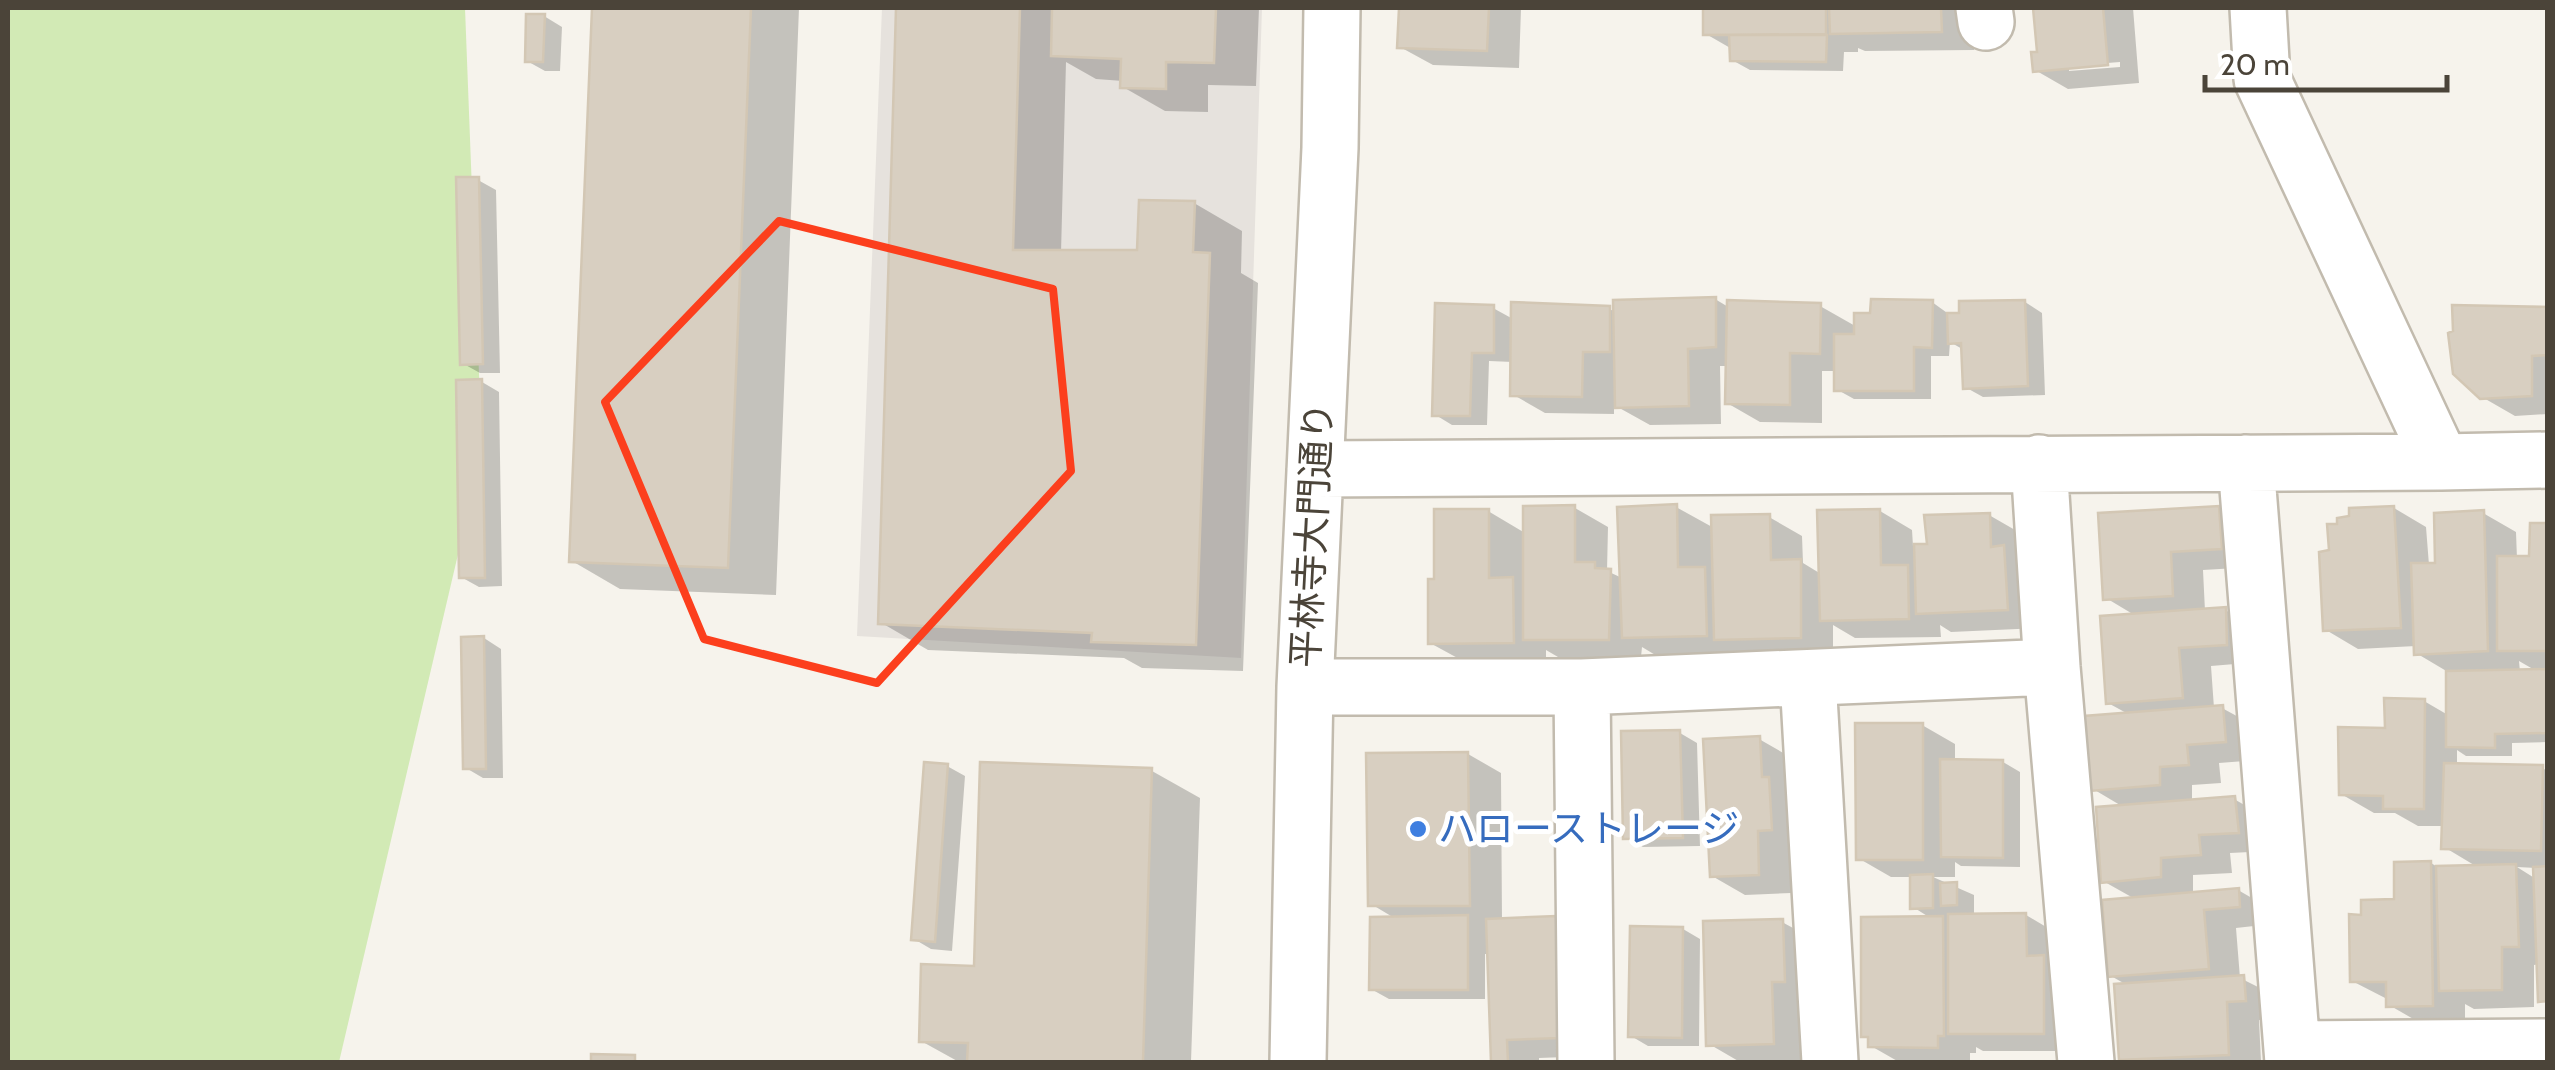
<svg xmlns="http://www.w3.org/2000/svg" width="2555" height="1070" font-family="Cabin,'Noto Sans JP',sans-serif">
	<rect width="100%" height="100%" fill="#f6f3ec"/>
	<path fill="#e6e2dd" d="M882 8H1262L1241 658 857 636Z"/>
	<path fill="#d2eab5" d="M8 8H465L482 452 339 1062H8Z"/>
	<path fill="#0003" fill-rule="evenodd" d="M595 8H799L776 595 620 589 572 561Z
		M898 8H1259L1256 86 1208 85V112L1165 111 1123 87V81L1096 79 1066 62 1061 253 1140 252 1194 203 1242 231 1241 273 1258 283 1243 671 1142 668 1124 658 928 650 880 622Z
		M1401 8H1521L1519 68 1433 65 1400 47Z
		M1705 8H1973L1974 50 1865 51 1858 48V52H1844L1843 71 1750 70 1732 60V49L1706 34Z
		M2035 8H2133L2139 83 2068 89 2035 70 2040 54ZM2120 62V67L2069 71V66Z
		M544 16 562 27 560 71H545L527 61Z
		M478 180 496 190 500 373H480L462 363Z
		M1715 299 1730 308 1820 306 1857 327 1872 315 1932 302 1950 315 2025 302 2042 313 2045 395 1983 397 1965 387 1964 350 1950 342 1949 356H1931V399H1854L1836 389V371H1822V423L1760 422 1727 403 1728 366H1720L1721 424 1650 425 1614 405V414L1545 413 1512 394 1513 362 1489 361 1487 425H1452L1434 414 1493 308 1513 319 1609 309 1616 312Z
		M2548 309V414L2515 416 2482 397Z
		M482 382 499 392 502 586 479 587 461 577Z
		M1676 507 1714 528 1769 517 1802 536 1803 563 1821 574 1880 511 1912 530 1913 546H1930L1989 515 2022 534 2040 628 1951 632 1940 625 1941 637 1855 638 1833 625V656H1657L1642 647 1641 657H1558L1546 650V660L1463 661 1430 643 1436 581 1488 511 1525 533 1575 508 1608 527 1607 571 1622 578Z
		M2394 508 2426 527 2429 565H2438L2483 513 2516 532 2517 559H2532L2548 526V669H2542L2548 672V742L2512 743V756H2466L2457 750V766L2542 768 2548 771V1004L2541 1000 2539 964 2534 965V1007L2474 1009 2465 1004V1023L2422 1024 2389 1005V1000L2352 981 2363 917 2397 901 2431 863 2439 868H2479L2444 847V826H2418L2395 813H2374L2341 794 2387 730 2424 701 2448 715V672L2416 653V646L2358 649 2326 630 2331 552ZM2519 661 2538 672H2520ZM2517 867 2536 868V879Z
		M2218 509 2251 528 2254 567 2203 570 2205 611 2225 610 2258 628 2259 662 2211 666 2214 708H2222L2255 726 2258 760 2219 763 2221 783 2192 785V802L2234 799 2267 818 2271 851 2230 853 2232 873 2193 875V894L2238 890 2271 909 2272 924 2236 928 2240 978 2276 996 2278 1019 2259 1020 2261 1062H2128L2121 1058 2127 985 2111 976 2135 899 2103 881 2125 808 2093 789 2130 715 2108 703 2136 616 2106 598Z
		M484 638 501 649 503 778H483L466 768Z
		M1922 725 1955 744V762H2003L2020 772V867L1961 866 1955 862V877H1933L1974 895V916L2026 915 2058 934 2076 1051H1983L1976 1047V1053H1970V1062H1899L1871 1046V1040L1864 1036 1932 919 1913 907V877H1891L1858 858Z
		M1680 733 1697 743 1700 846 1643 847 1626 837Z
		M1759 739 1792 758 1804 848 1790 849 1791 893 1745 895 1712 876Z
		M1468 754 1501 773 1502 921 1555 919 1588 938 1592 1056 1539 1058V1062L1493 1061 1490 954H1485V999H1389L1371 989 1396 919 1371 904Z
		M947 766 965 776 952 951 931 949 914 939Z
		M1152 771 1200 798 1191 1062H959L921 1041 977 968Z
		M1782 922 1815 940 1806 1061 1740 1062 1709 1044Z
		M1683 929 1700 939 1699 1046H1648L1631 1036Z"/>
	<path fill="#d8cfc1" stroke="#d3c7b4" stroke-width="2.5" d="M592 8H751L728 568 569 562Z
		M896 8H1020L1013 250H1137L1139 200 1195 201 1193 252 1210 253 1196 645 1091 642 1092 633 878 624Z
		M1052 8H1216L1214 63 1166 62V89L1120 88 1121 59 1051 56Z
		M1399 8H1489L1487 51 1397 48Z
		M1703 8H1826V34L1703 35Z
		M1829 8H1941L1942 32 1830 34Z
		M2033 8H2103L2108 65 2033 72 2031 52H2037Z
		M526 14H545L543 62H525Z
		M1729 35H1827L1826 62 1730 61Z
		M456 177H479L483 364 460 365Z
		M1716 297V347L1688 349 1689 406 1615 408 1613 300Z
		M1871 299 1933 300 1932 348 1914 347V391H1834V334H1854V313H1870Z
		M1727 300 1821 303 1820 354 1790 353V405L1725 404Z
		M2025 300 2028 386 1963 389 1961 343 1948 344 1947 313H1959V301Z
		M1511 302 1610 306V352H1583L1582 397 1510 396Z
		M1435 303 1494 305V353H1472L1470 416H1432Z
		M2452 305 2548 307V355L2532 356V396L2480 399 2453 374 2448 333 2453 331Z
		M482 379 485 578H459L456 380Z
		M1677 504 1678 567H1705L1707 636 1622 638 1617 507Z
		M1575 505V562H1595V568L1611 569 1609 640H1523V506Z
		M2219 506 2222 549 2171 552 2173 596 2103 600 2098 513Z
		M2394 506 2401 628 2323 631 2319 552 2329 550 2327 524H2337V518L2349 516V508Z
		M1434 509H1489V578L1513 577 1514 643 1428 644V579H1434Z
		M1880 509 1881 565H1908L1909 619 1820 621 1817 510Z
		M2484 510 2488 651 2414 655 2411 563H2435L2434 513Z
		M1990 513 1991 547 2004 545 2008 610 1916 614 1914 544H1927L1924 515Z
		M1770 514 1771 560 1801 559V638L1714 640 1711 515Z
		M2530 523H2548V651H2497V556H2529Z
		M2226 607 2227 645 2179 648 2183 698 2106 704 2100 616Z
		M484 636 486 769H463L461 637Z
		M2548 669V733L2495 734V748L2446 747V671Z
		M2384 698 2425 699 2424 809H2383V796L2339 795 2338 727 2385 728Z
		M2223 705 2226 742 2187 745 2189 765 2160 767V785L2090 791 2084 716Z
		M1855 723H1923V860H1856Z
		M1680 730 1683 838 1623 839 1621 731Z
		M1760 736 1762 777H1769L1772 830 1758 831 1759 875 1710 877 1703 739Z
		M1468 752 1470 906H1368L1366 753Z
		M1940 759 2003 760V858L1941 857Z
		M924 762 948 764 935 942 911 940Z
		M980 762 1152 768 1143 1062H967L968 1043 919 1042 921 964 974 966Z
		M2444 763 2543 765 2541 851 2441 849Z
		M2235 796 2239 833 2199 835 2201 855 2161 858V877L2101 883 2096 807Z
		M2431 861 2433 1006 2386 1007V982H2350L2349 914 2361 915V900L2394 899V862Z
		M2516 864 2519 947H2502V990L2439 991 2436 866Z
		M2548 866V1001L2538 1002 2533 867Z
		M1933 874V908L1910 909V875Z
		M1957 882V905L1941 906 1940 883Z
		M2239 888 2240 907 2204 910 2209 969 2108 977 2102 900Z
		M2026 913 2027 956 2044 955V1034H1948V914Z
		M1468 915V990H1369L1370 917Z
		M1556 916 1560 1038 1507 1040 1508 1062H1491L1486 919Z
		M1943 916 1944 1036H1938V1048L1868 1047V1037H1861V917Z
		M1783 919 1785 982H1772L1774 1044 1706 1046 1703 921Z
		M1630 926 1683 927 1682 1038 1628 1037Z
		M2244 975 2246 1001 2227 1002 2229 1055 2119 1060 2114 984Z
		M591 1054 635 1055V1062H591Z"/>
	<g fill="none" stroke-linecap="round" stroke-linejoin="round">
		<g stroke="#c2bbae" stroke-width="60">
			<path id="minor" d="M1984 8 1986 22
				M2441 462 2548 460
				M2039 463 2052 667 2086 1062
				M2246 463 2293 1062
				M1315 469 2441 462 2262 79 2258 8
				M1808 679 1830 1062
				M1305 687H1582L2052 667
				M1582 687 1586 1062
				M2292 1049 2548 1047
				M1298 1062 1305 687 1330 148 1332 8"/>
		</g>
		<use href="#minor" stroke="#fff" stroke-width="55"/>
	</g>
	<path fill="none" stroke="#fc3f1d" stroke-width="8" stroke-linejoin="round" d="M779 221 1053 289 1071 471 877 683 704 639 605 402Z"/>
	<circle fill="#3f7fe0" stroke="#fff" stroke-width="4" cx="1418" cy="829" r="10"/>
	<g text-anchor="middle" stroke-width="10" stroke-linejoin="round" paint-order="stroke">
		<g font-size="38" fill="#4b4439" stroke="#fff">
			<text transform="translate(1312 535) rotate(-87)" y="13">平林寺大門通り</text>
		</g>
		<g font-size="38" fill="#366cbe" stroke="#fff" text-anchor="start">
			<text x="1438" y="842">ハローストレージ</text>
		</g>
	</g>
	<rect width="2555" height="1070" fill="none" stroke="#4b4439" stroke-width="20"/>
	<path d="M2205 75v15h242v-15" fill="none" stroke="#4b4439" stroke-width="5"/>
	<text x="2220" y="75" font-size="30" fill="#4b4439" stroke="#ffffff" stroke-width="8" paint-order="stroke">20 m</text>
</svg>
